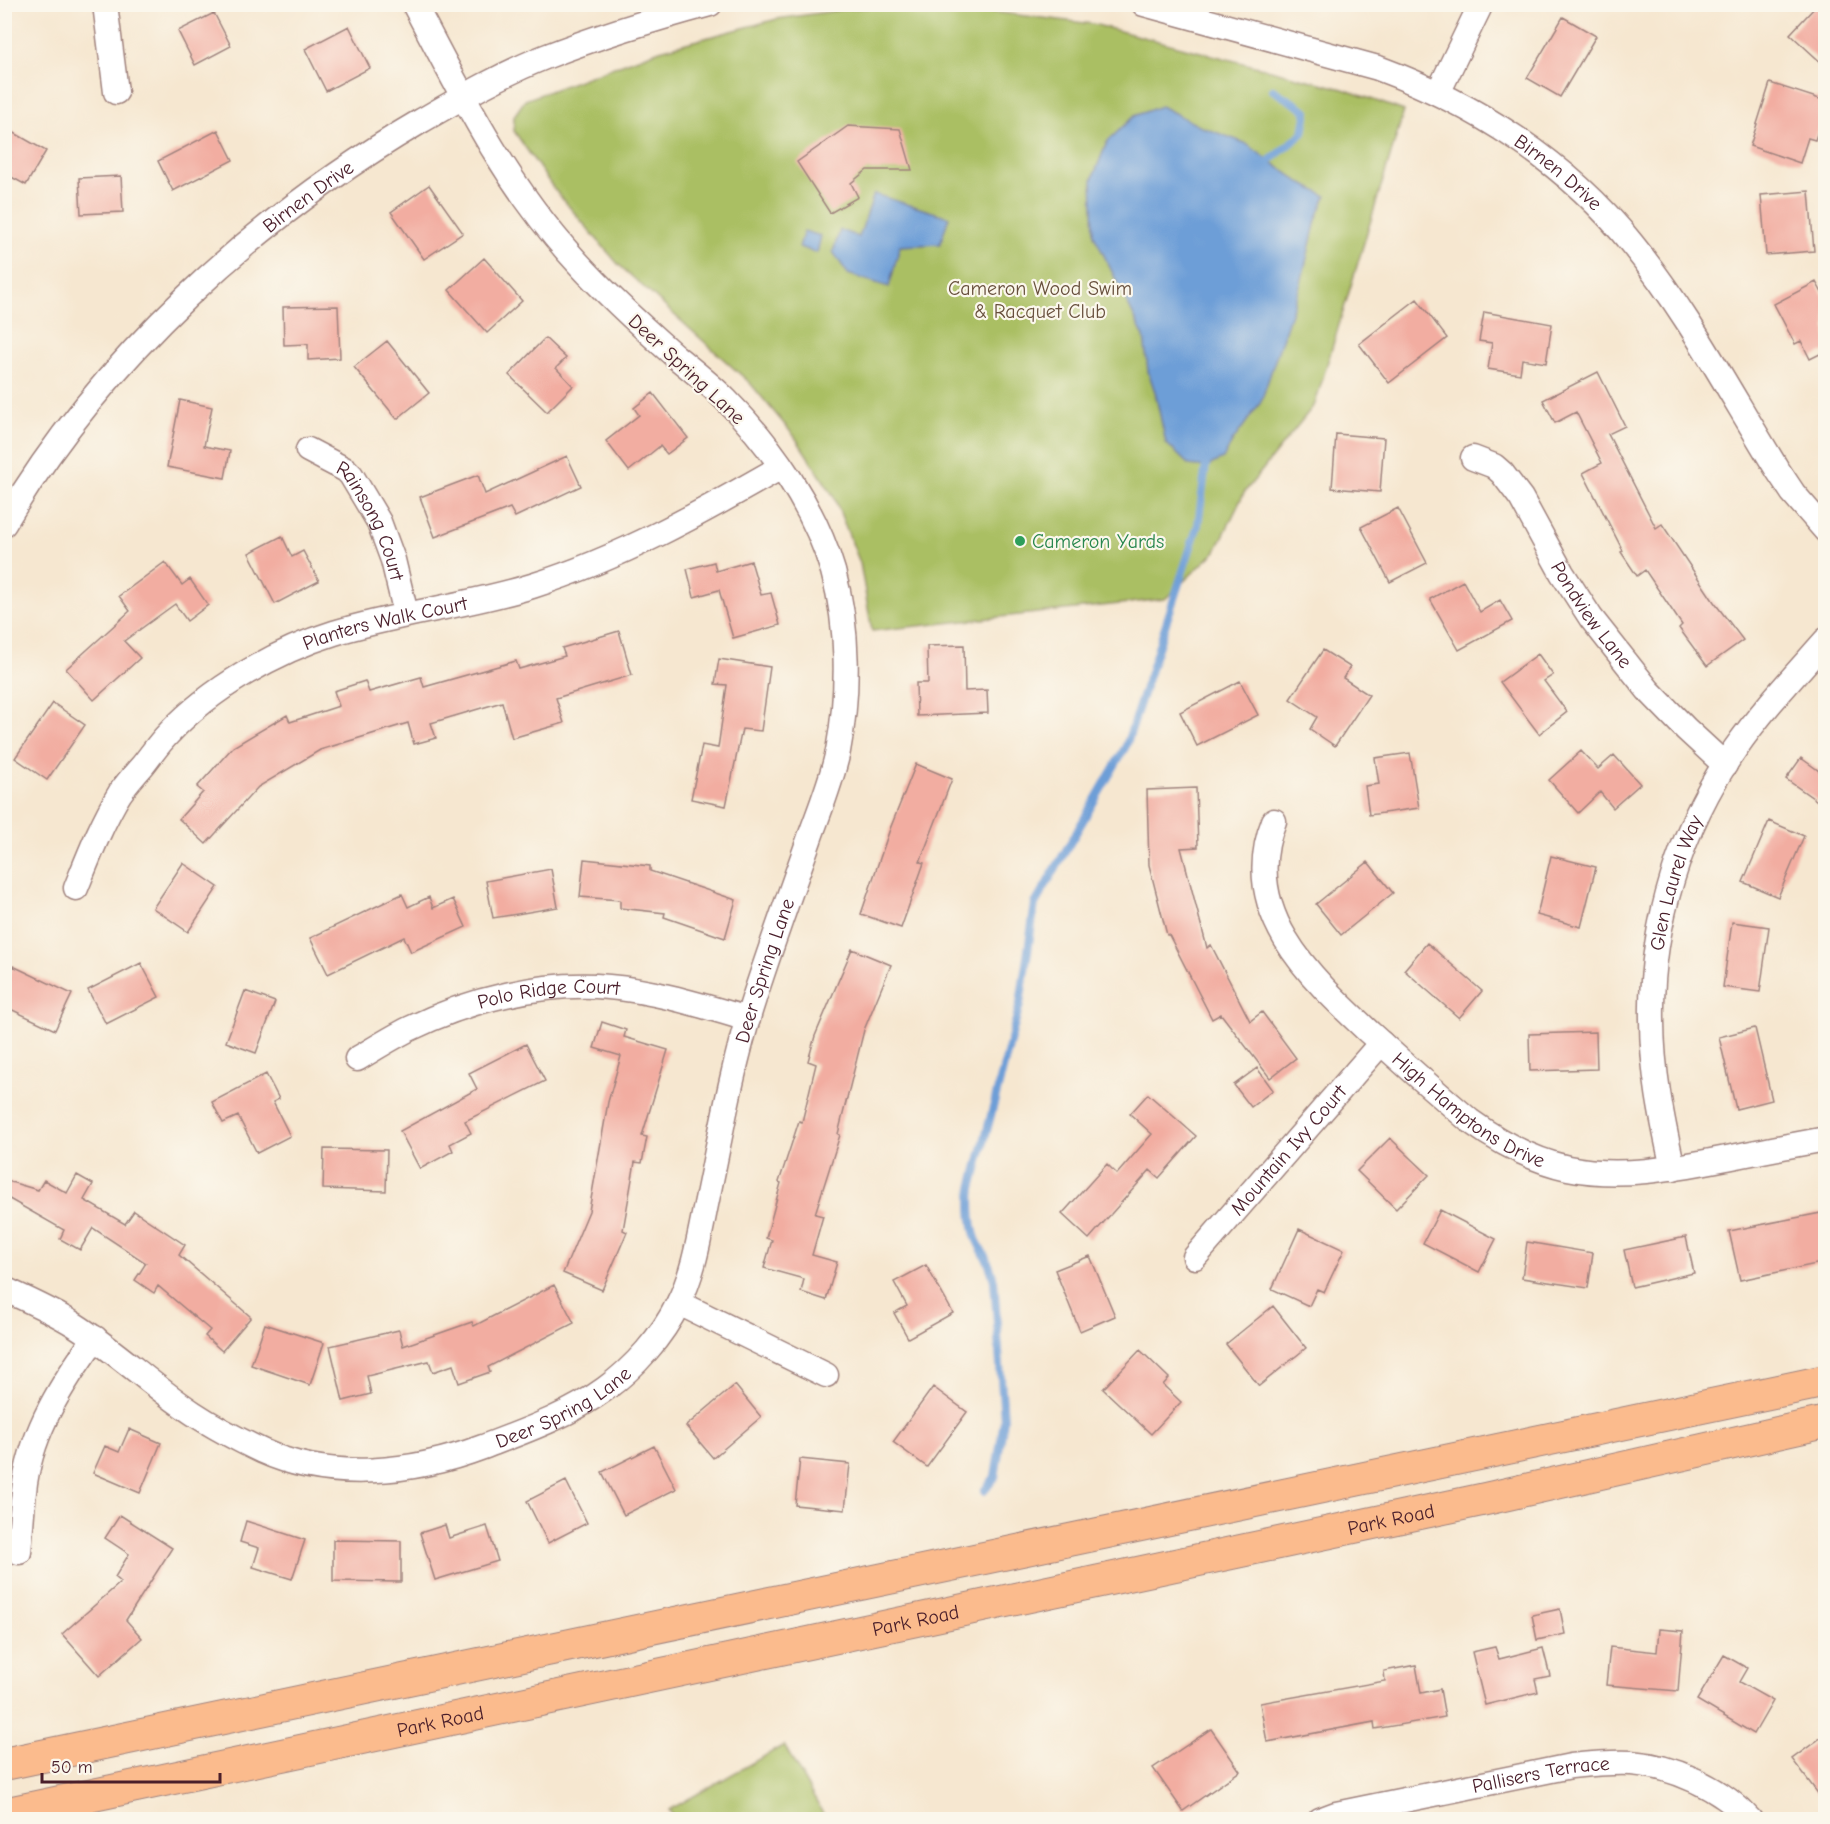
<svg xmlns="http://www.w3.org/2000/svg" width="1830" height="1824" font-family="'Comic Neue',sans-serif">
	<rect width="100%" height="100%" fill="#fbf7ec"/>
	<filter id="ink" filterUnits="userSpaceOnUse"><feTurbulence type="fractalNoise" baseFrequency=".0167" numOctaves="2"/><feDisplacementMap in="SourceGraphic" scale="12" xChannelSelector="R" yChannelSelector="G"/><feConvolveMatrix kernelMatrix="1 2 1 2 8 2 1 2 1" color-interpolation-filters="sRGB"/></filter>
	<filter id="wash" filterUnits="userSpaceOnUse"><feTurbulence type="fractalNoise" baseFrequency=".008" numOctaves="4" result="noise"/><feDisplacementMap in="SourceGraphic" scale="24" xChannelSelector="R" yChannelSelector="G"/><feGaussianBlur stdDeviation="1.35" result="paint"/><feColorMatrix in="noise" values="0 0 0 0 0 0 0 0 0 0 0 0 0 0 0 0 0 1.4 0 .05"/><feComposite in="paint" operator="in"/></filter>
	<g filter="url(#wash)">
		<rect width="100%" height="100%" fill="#f6e7d0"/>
		<path fill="#aabf64" stroke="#7a6f48" stroke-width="1.5" d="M933 5 1093 24 1343 89 1404 111 1315 404 1244 493 1216 551 1165 599 872 631 860 563 833 495 795 437 750 383 618 264 554 189 514 131V116L525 100 660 50 777 19 855 8Z
			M784 1745 826 1819H675L669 1810Z"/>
		<path fill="#6d9ed7" stroke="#5c5e81" stroke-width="1.5" d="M1161 106 1199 126 1245 143 1301 183 1326 196 1316 220 1301 283 1261 402 1232 442 1223 459 1206 467 1189 465 1166 443 1155 392 1148 371 1144 337 1094 235 1092 180 1107 142 1134 116Z
			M874 194 949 217 940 244 900 246 889 287 848 274 833 252 840 230 859 237Z
			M804 231 821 236 817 253 799 247Z"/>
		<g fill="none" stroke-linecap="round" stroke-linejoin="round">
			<path stroke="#6d9ed7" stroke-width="8" d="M1263 166 1303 133 1307 111 1273 90
				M984 1491 995 1477 1004 1420 994 1281C991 1266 986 1258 979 1245 971 1232 970 1203 972 1188L1020 1004 1035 904 1126 746 1198 525 1207 457"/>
		</g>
		<g id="blocks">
			<path fill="#f2ada1" d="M1818 4H1826V67L1790 34Z
				M214 13 231 46 195 65 178 31Z
				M1563 17 1596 36 1560 97 1527 78Z
				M349 26 370 68 326 91 305 49Z
				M1770 83 1826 101V108L1815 140 1808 138 1800 163 1750 146Z
				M848 126 900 129 912 170H867L851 183 858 197 830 213 797 162Z
				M4 127 46 151 26 185 4 173Z
				M218 130 233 160 173 191 158 161Z
				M121 176 123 212 81 214 79 178Z
				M429 185 463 233 424 259 391 212Z
				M1809 191 1814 251 1766 255 1761 195Z
				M484 258 522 301 487 333 449 290Z
				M1816 282 1826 300V351L1810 359 1801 341 1795 344 1774 304Z
				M1417 299 1447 338 1389 383 1359 344Z
				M338 306 340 358 308 360V344L284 345 283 307Z
				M1484 312 1552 324 1546 363 1522 359 1520 374 1488 369 1492 343 1479 341Z
				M545 338 566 358 556 368 573 386 547 412 509 375Z
				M387 341 429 393 397 419 354 367Z
				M1598 372 1625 426 1608 434 1656 528 1662 524 1714 602 1743 640 1707 666 1679 628 1682 625 1645 570 1637 576 1621 552 1623 551 1583 473 1602 463 1576 412 1555 423 1543 400Z
				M653 393 688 438 667 454 660 446 629 471 606 441 639 415 634 408Z
				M180 400 212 407 204 446 230 451 225 478 167 467Z
				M1336 434 1384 438 1380 492 1332 488Z
				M567 456 581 486 515 517 510 508 435 537 420 497 478 475 485 494Z
				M1398 508 1427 563 1390 582 1361 527Z
				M282 536 292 557 303 551 319 581 275 604 249 553Z
				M751 561 761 595 771 593 780 625 733 638 719 590 694 597 687 569 714 562 716 571Z
				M165 562 182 585 190 579 208 605 187 621 175 604 124 641 140 658 94 700 66 669 130 611 119 596Z
				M1463 581 1480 612 1500 600 1512 621 1459 650 1430 599Z
				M619 631 632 675 556 698 564 723 512 738 502 702 431 723 436 738 414 744 408 723 320 750 258 787 206 844 179 819 203 792 197 787 233 747 287 715 290 722 339 706 334 691 365 681 369 692 421 677 424 687 516 661 519 669 565 656 562 648Z
				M964 645 965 691 987 690 988 713 917 716 916 683H928L927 646Z
				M1323 650 1350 667 1343 678 1369 695 1335 746 1310 729 1317 717 1290 699Z
				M1538 654 1553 675 1544 681 1567 712 1539 734 1500 682Z
				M719 659 770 667 761 731 742 729 726 806 691 799 702 745 718 748 727 685 715 684Z
				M1240 681 1258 715 1197 746 1180 712Z
				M53 703 85 725 47 780 15 758Z
				M1581 751 1598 769 1614 755 1640 784 1613 808 1600 792 1578 813 1549 780Z
				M1410 753 1419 808 1369 815 1365 786 1379 784 1375 758Z
				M1801 758 1826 776V807L1786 779Z
				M916 764 952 779 920 862 924 863 901 928 861 914 890 829Z
				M1196 788 1198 847 1181 848 1207 948 1211 945 1250 1021 1262 1012 1296 1058 1270 1078 1221 1014 1212 1019 1169 935H1167L1149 865 1147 790Z
				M1769 821 1804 836 1778 897 1743 882Z
				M1551 856 1596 867 1581 927 1537 915Z
				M584 859 650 866V871L736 900 725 938 664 917 665 913 620 908V900L580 897Z
				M1368 862 1393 893 1341 935 1316 904Z
				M183 863 218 887 188 932 153 908Z
				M551 869 558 907 493 918 486 881Z
				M402 894 408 907 429 897 433 908 453 899 466 927 411 952 404 937 328 974 310 938Z
				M1732 922 1769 927 1760 992 1723 987Z
				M1427 943 1482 991 1459 1018 1404 970Z
				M852 949 891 965 864 1030 838 1134 840 1135 815 1214 823 1216 812 1255 837 1262 826 1300 801 1292 804 1279 764 1268 772 1240 766 1238 781 1183 779 1182 799 1121 802 1122 816 1064 808 1061 815 1036Z
				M141 963 159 997 106 1024 88 990Z
				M13 966 72 994 55 1030 4 1006V984Z
				M245 991 275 1002 256 1053 226 1042Z
				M602 1022 626 1030 624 1037 668 1050 642 1136 647 1137 642 1163 635 1162 623 1230 627 1232 602 1290 563 1273 589 1211 608 1102 621 1056 594 1048Z
				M1755 1028 1772 1100 1736 1109 1719 1037Z
				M1596 1032 1597 1069 1530 1071 1529 1034Z
				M526 1044 545 1081 465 1121 471 1133 450 1144 453 1151 420 1169 400 1131 477 1089 469 1073Z
				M1257 1068 1273 1090 1251 1107 1234 1085Z
				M266 1074 279 1099 273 1102 290 1136 257 1153 238 1116 223 1123 212 1102Z
				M1148 1094 1196 1136 1159 1178 1150 1170 1089 1239 1062 1214 1107 1164 1117 1174 1152 1134 1130 1114Z
				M1390 1138 1429 1175 1396 1209 1357 1171Z
				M324 1149 387 1150 386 1191 323 1189Z
				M77 1175 93 1184 84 1200 125 1224 134 1211 185 1245 179 1255 251 1317 222 1351 205 1336 210 1330 158 1286 154 1293 135 1280 146 1263 93 1228 80 1250 60 1239 64 1230 4 1196V1180L38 1190 44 1180 67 1193Z
				M1440 1210 1496 1239 1479 1272 1423 1243Z
				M1826 1212V1262L1740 1280 1729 1231Z
				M1299 1229 1344 1250 1324 1292 1317 1289 1309 1306 1272 1289Z
				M1686 1237 1694 1273 1632 1287 1624 1250Z
				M1527 1242 1593 1253 1588 1288 1522 1278Z
				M1090 1256 1115 1316 1080 1331 1055 1270Z
				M926 1265 953 1313 908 1338 894 1313 907 1306 894 1282Z
				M554 1285 574 1323 488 1367 490 1372 459 1383 453 1365 433 1372 429 1361 367 1376 371 1394 343 1401 330 1346 399 1330 403 1346 472 1322 474 1326Z
				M1273 1306 1306 1348 1259 1386 1226 1344Z
				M265 1324 324 1343 310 1385 251 1365Z
				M1140 1350 1169 1378 1163 1385 1181 1402 1151 1434 1103 1389Z
				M735 1385 761 1417 713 1458 686 1426Z
				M933 1387 967 1412 927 1467 893 1442Z
				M129 1429 161 1443 140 1493 93 1473 105 1446 119 1452Z
				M654 1446 676 1489 624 1515 602 1472Z
				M800 1459 850 1464 845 1510 795 1505Z
				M566 1481 587 1523 548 1543 527 1501Z
				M120 1515 172 1548 126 1620 142 1638 99 1676 62 1634 121 1582 115 1577 129 1554 105 1538Z
				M246 1521 305 1540 292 1579 253 1567 259 1548 240 1542Z
				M445 1525 449 1538 487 1526 498 1561 435 1580 420 1533Z
				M333 1540 401 1541V1582L333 1581Z
				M1560 1609 1565 1634 1537 1640 1532 1615Z
				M1659 1629 1683 1631 1678 1691 1606 1685 1610 1647 1657 1652Z
				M1495 1647 1499 1659 1543 1648 1550 1676 1535 1679 1538 1692 1485 1705 1472 1652Z
				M1724 1655 1747 1668 1739 1682 1773 1701 1754 1734 1697 1700Z
				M1416 1665 1421 1693 1440 1689 1445 1717 1375 1729 1374 1722 1267 1742 1260 1703 1385 1681 1384 1671Z
				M1211 1729 1240 1771 1183 1811 1153 1768Z
				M1826 1734V1804L1792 1759Z"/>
		</g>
	</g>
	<g filter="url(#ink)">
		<use href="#blocks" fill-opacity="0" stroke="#a0837e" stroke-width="1.5"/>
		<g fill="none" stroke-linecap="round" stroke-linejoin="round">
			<g stroke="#a0837e" stroke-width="27">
				<g id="minor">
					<path d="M105 4 116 92"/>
					<path id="s1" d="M1144 4 1378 68C1475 104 1567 162 1632 244 1688 313 1730 393 1777 469L1793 493 1826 531"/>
					<path d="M1438 93 1481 4"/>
					<path id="s2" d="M308 450 346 470 351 475 379 522 393 560 406 614"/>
					<path id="s3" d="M1473 458 1494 466 1502 473 1521 498 1562 573 1591 618 1648 690 1686 729 1725 765"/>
					<path id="s4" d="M4 524C102 358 255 218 421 121 461 98 502 74 545 57 599 36 654 19 710 4"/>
					<path id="s5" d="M1274 821C1238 911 1310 977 1370 1033 1403 1063 1436 1092 1470 1121 1499 1142 1532 1160 1568 1168 1621 1179 1675 1168 1727 1158 1760 1151 1793 1145 1826 1139"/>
					<path id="s6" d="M76 888C89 856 102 822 120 793 127 783 135 774 143 765 151 755 159 743 169 733 210 689 276 651 334 633 399 613 467 606 532 586 621 558 701 513 781 467"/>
					<path id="s7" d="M357 1059C374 1049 391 1038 409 1029 468 1000 543 981 609 987 656 991 703 1006 748 1019"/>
					<path id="s8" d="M1673 1168C1662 1120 1652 1070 1652 1020 1650 926 1681 826 1735 749 1762 710 1795 675 1826 640"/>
					<path id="s9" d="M1195 1257 1381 1043"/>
					<path id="s10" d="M4 1289C28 1300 53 1311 75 1325 116 1351 152 1386 193 1413 214 1427 239 1440 262 1451 330 1482 414 1473 483 1447 525 1431 568 1416 605 1389 634 1368 662 1337 678 1304 695 1271 700 1232 708 1195 721 1133 732 1069 751 1008 769 951 790 894 810 837 820 809 832 780 838 751 849 693 849 628 833 571 814 507 773 447 726 400 710 384 692 370 675 356 641 326 607 295 577 262 506 185 462 96 414 4"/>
					<path d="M679 1303 826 1375"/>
					<path d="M19 1552C21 1529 22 1506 25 1483 33 1429 63 1382 95 1338"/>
					<path id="s11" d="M1320 1820 1336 1814 1571 1766C1591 1764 1611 1762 1631 1763 1673 1766 1722 1788 1750 1820"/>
				</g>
			</g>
			<g stroke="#a0837e" stroke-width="34">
				<g id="major">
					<path d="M4 1764 1826 1381"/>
					<path id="s12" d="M4 1814 1481 1500 1826 1422"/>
				</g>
			</g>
			<use href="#minor" stroke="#fff" stroke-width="24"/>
			<use href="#major" stroke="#fbbb8d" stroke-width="32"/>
		</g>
	</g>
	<circle fill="#2e9e5b" stroke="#fbf7ec" stroke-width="2" cx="1020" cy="541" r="6"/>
	<g text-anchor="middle" stroke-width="4.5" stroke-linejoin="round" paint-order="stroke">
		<g font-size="20" fill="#4a1f2b" stroke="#fbf7ec">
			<text dy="7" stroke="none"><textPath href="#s1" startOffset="452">Birnen Drive</textPath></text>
			<text dy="7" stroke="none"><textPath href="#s4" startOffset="450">Birnen Drive</textPath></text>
			<text transform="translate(687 369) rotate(43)" y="7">Deer Spring Lane</text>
			<text dy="7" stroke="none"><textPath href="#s2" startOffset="100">Rainsong Court</textPath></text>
			<text dy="7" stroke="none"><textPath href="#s3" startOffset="201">Pondview Lane</textPath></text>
			<text dy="7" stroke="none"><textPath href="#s6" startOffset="429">Planters Walk Court</textPath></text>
			<text dy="7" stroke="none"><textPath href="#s8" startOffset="290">Glen Laurel Way</textPath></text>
			<text dy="7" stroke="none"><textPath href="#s10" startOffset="1126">Deer Spring Lane</textPath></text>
			<text dy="7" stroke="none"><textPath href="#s7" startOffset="206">Polo Ridge Court</textPath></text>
			<text dy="7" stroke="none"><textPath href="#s5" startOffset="376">High Hamptons Drive</textPath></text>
			<text dy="7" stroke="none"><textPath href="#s9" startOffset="142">Mountain Ivy Court</textPath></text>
			<text dy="7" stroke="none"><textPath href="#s10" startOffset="622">Deer Spring Lane</textPath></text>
			<text dy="7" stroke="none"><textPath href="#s12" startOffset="1418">Park Road</textPath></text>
			<text dy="7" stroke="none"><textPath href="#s12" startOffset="932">Park Road</textPath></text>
			<text dy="7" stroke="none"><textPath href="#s12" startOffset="446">Park Road</textPath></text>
			<text dy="7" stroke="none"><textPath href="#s11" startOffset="226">Pallisers Terrace</textPath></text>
		</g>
		<g font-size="20" fill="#674f3c" stroke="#fbf7ec">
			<text x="1040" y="295">Cameron Wood Swim<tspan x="1040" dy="23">&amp; Racquet Club</tspan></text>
		</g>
		<g font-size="20" fill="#27864d" stroke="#fbf7ec" text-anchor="start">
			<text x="1032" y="548">Cameron Yards</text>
		</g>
	</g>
	<rect width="1830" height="1824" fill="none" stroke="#fbf7ec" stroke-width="24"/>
	<path d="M42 1773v9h178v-9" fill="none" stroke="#4a1f2b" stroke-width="3"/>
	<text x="51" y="1773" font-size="18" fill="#4a1f2b" stroke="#fbf7ec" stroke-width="4.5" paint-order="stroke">50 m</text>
</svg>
